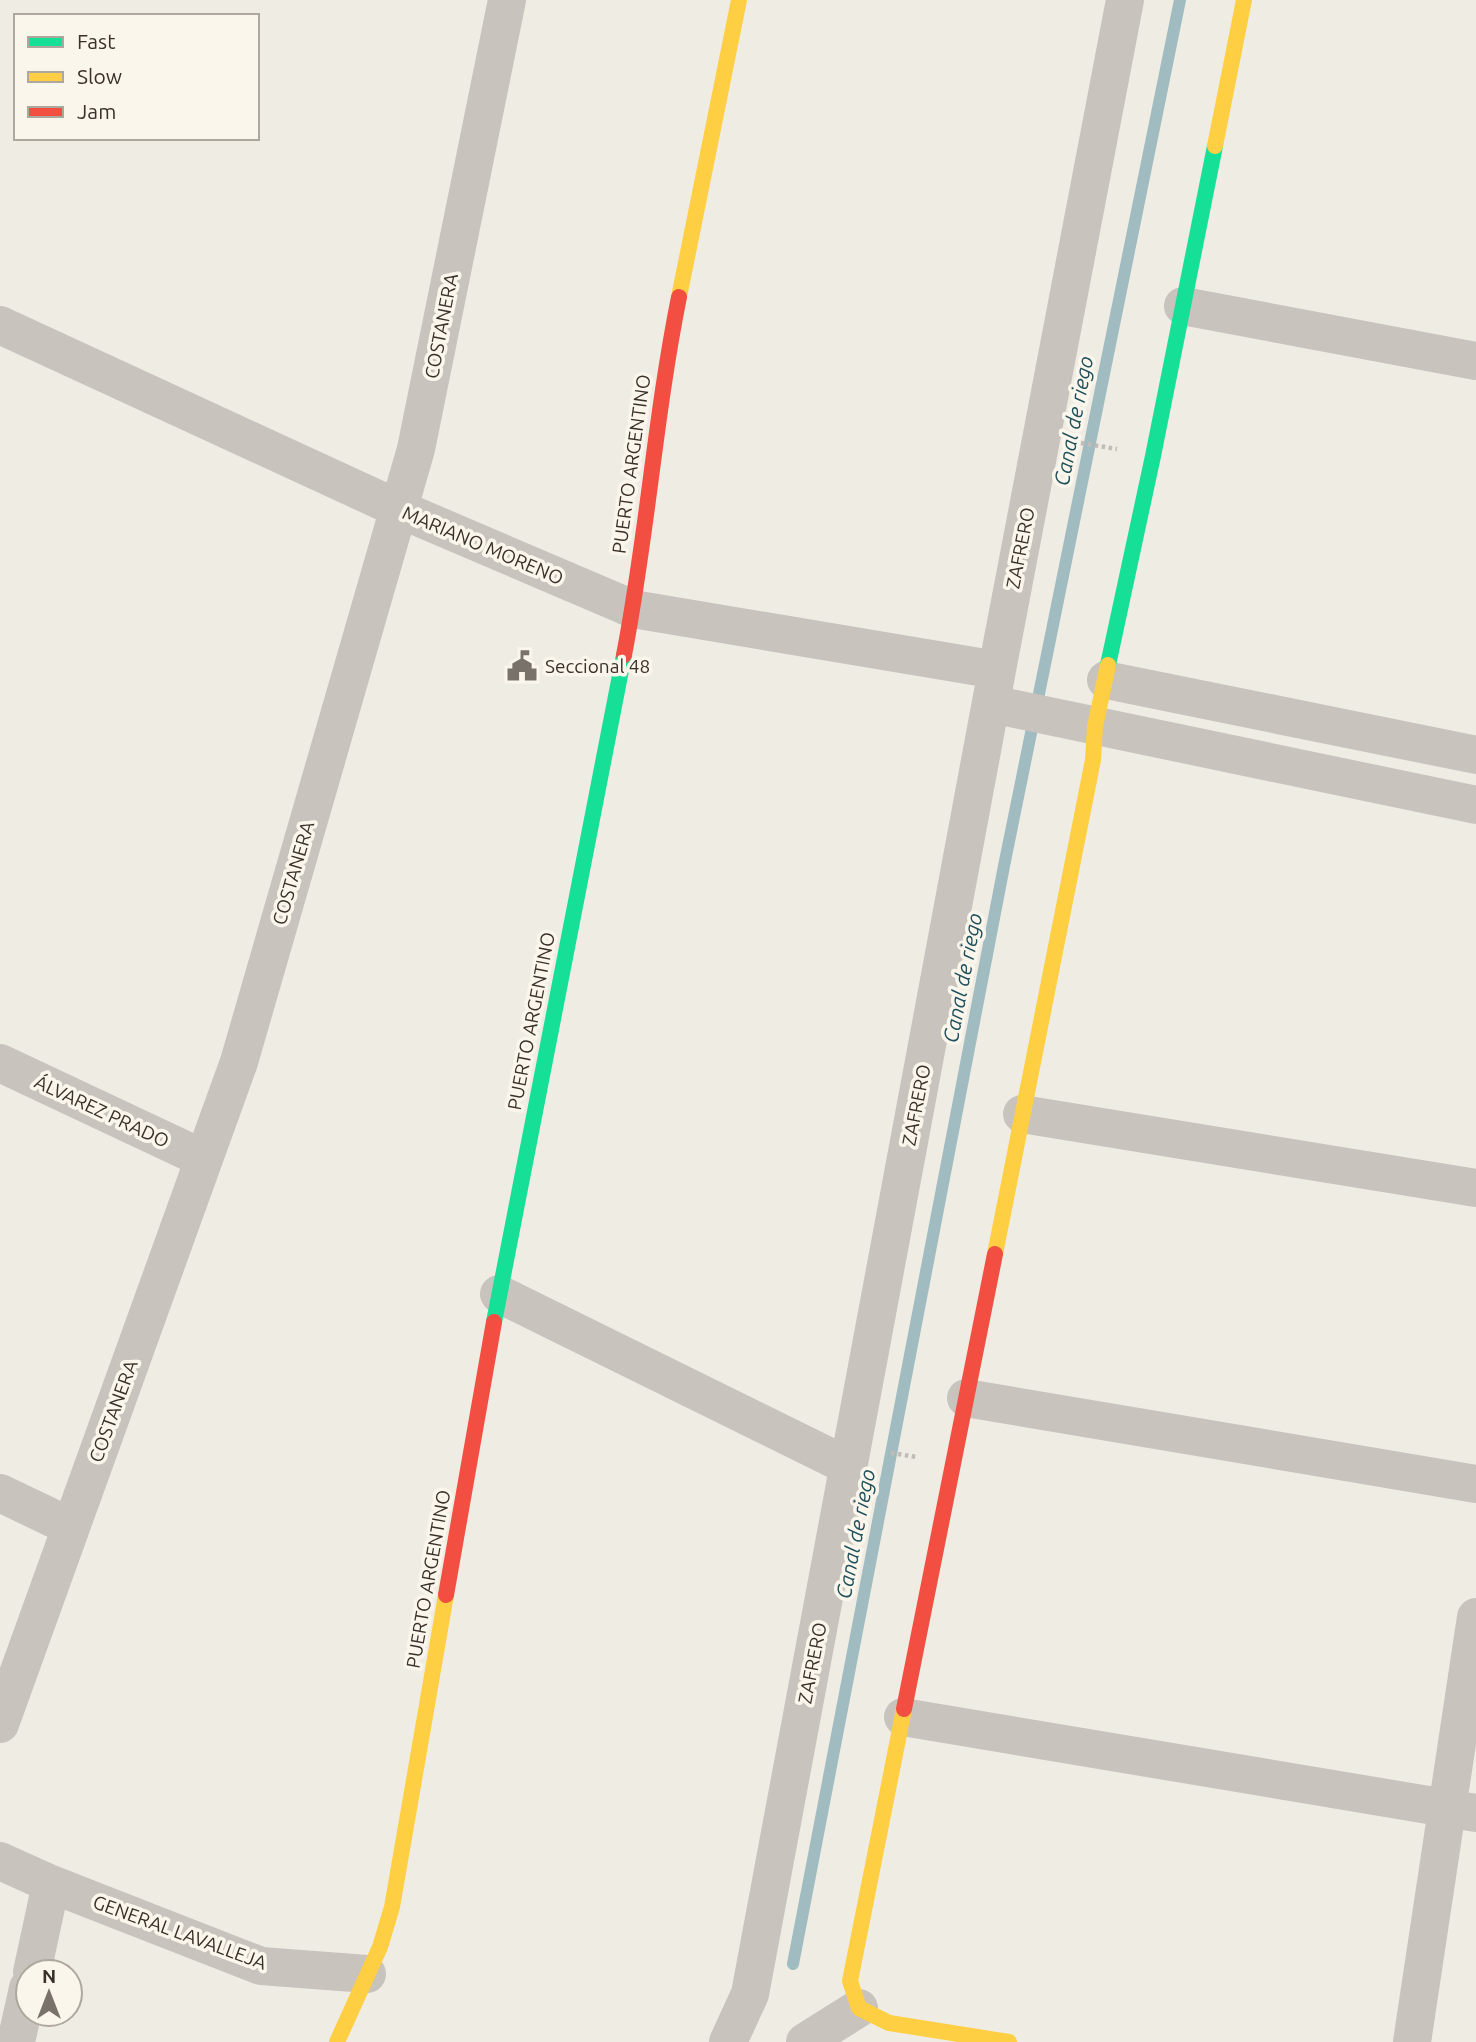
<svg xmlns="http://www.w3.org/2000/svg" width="1476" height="2042" font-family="Ubuntu,sans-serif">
	<rect width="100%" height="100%" fill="#efece4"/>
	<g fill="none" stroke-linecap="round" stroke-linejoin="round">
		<path stroke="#a0bcc0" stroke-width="12" d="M793 1964 1004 866 1180 0"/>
		<path stroke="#c1bcb5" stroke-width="4.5" stroke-dasharray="3.5 3.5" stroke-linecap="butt" d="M1081 443 1117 449
			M891 1453 917 1457"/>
		<path stroke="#c8c3bd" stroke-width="38" d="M1183 306 1476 361
			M0 325 399 509 633 609 997 670
			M1106 680 1476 755
			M991 704 1476 805
			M0 1063 204 1159
			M1022 1114 1476 1188
			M499 1294 848 1466
			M966 1398 1476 1484
			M0 1493 71 1527
			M903 1717 1476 1813
			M0 1724 239 1062 416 449 507 0
			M0 1861 51 1884 261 1966 367 1974
			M32 1972 51 1884
			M16 2042 28 1988
			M728 2042 750 1994 997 670 1125 0
			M805 2042 859 2008
			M1412 2042 1476 1617"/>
		<path stroke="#16e098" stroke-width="16" d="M1108 665 1153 456 1215 146
			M494 1322 624 655"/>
		<path stroke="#ffcf43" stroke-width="16" d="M1215 146 1244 0
			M679 297 739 0
			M995 1254 1093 760 1095 727 1108 665
			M904 1709 850 1981 859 2008 889 2023 1009 2042
			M337 2042 380 1947 392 1907 446 1595"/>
		<path stroke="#f24e42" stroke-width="16" d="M624 655C647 537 655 416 679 297
			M446 1595 494 1322
			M904 1709 995 1254"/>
	</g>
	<defs>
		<g id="civic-bare" transform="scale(2.415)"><path d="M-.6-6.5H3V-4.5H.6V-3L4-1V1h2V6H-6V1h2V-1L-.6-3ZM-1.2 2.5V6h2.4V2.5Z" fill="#79726b" stroke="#fbf6ec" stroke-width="2.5" paint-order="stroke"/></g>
	</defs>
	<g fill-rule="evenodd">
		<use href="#civic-bare" x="522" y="666"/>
	</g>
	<g text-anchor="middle" stroke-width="7" stroke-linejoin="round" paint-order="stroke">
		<g font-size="19" fill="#3a312a" stroke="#fbf6ec">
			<text transform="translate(441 326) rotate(-79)" y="7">COSTANERA</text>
			<text transform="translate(631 464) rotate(-82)" y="7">PUERTO ARGENTINO</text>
			<text transform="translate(483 545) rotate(23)" y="7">MARIANO MORENO</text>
			<text transform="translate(1020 548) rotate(-79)" y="7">ZAFRERO</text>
			<text transform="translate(293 873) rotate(-74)" y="7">COSTANERA</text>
			<text transform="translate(531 1021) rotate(-79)" y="7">PUERTO ARGENTINO</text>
			<text transform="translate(916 1105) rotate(-79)" y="7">ZAFRERO</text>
			<text transform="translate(102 1111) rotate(25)" y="7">ÁLVAREZ PRADO</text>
			<text transform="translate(113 1411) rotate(-70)" y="7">COSTANERA</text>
			<text transform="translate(428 1579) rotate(-80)" y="7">PUERTO ARGENTINO</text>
			<text transform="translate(812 1663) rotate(-79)" y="7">ZAFRERO</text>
			<text transform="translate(180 1932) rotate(20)" y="7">GENERAL LAVALLEJA</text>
		</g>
		<g font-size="19" fill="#3a312a" stroke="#fbf6ec" text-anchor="start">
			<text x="545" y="673">Seccional 48</text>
		</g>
		<g font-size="21" font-style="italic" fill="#1f505c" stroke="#fbf6ec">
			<text transform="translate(1074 421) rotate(-79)" y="7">Canal de riego</text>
			<text transform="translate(963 978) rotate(-79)" y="7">Canal de riego</text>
			<text transform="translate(856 1534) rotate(-79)" y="7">Canal de riego</text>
		</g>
	</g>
	<rect x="14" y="14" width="245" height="126" fill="#fbf6ec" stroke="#aea79e" stroke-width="2"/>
	<rect x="28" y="37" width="35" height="10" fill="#16e098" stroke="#aea79e" stroke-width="2"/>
	<text x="77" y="49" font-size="21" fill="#3a312a">Fast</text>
	<rect x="28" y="72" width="35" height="10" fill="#ffcf43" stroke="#aea79e" stroke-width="2"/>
	<text x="77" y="84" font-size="21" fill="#3a312a">Slow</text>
	<rect x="28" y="107" width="35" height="10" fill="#f24e42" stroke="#aea79e" stroke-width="2"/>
	<text x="77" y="119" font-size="21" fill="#3a312a">Jam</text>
	<g transform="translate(49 1993)"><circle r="33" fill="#fbf6ec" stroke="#aea79e" stroke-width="2"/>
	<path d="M0-5L12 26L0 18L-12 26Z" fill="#79726b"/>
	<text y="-10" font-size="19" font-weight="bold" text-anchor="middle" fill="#3a312a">N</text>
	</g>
</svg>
